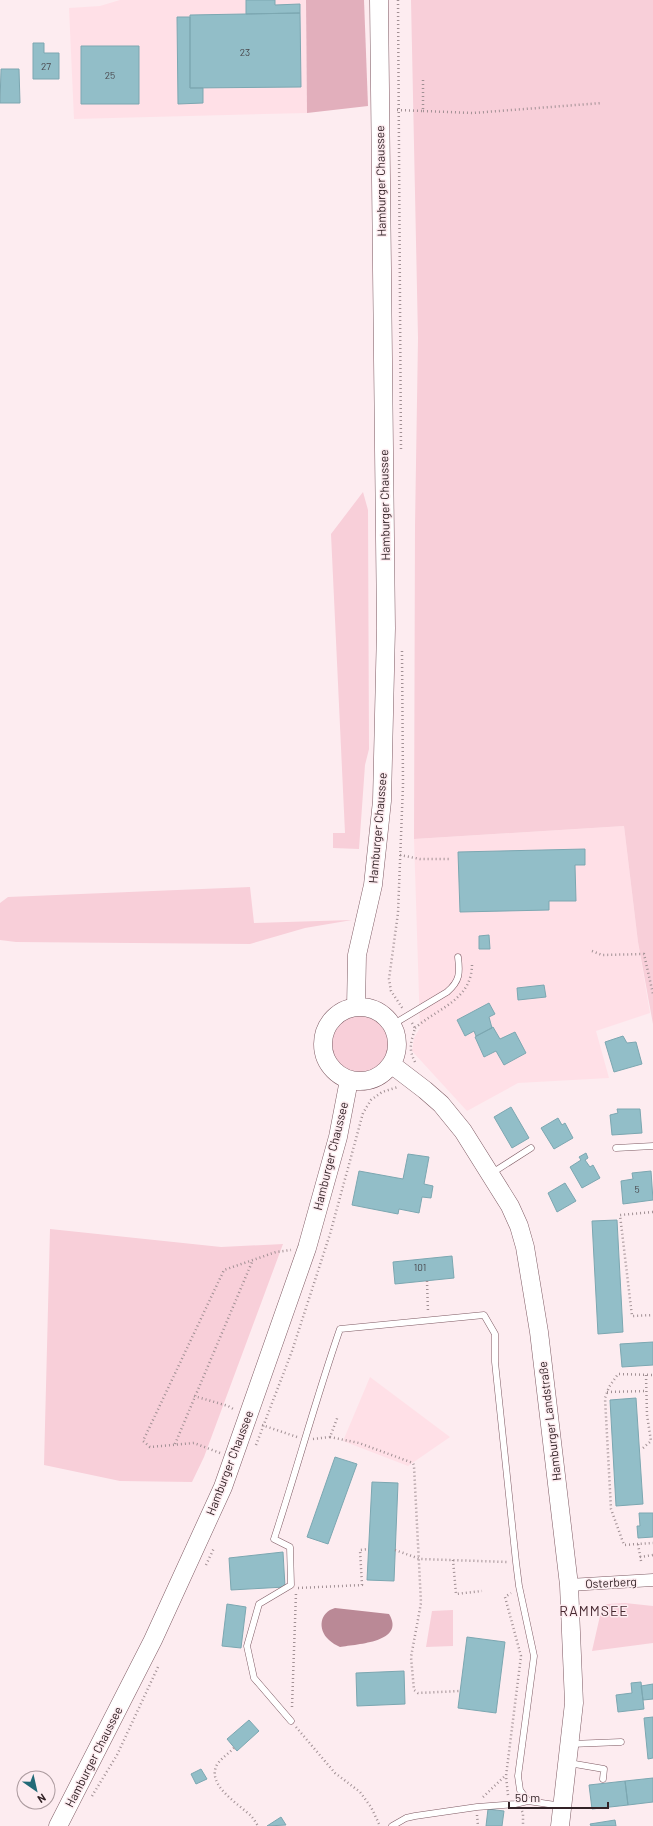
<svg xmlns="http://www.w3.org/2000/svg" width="653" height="1826" font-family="Barlow,sans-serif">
	<rect width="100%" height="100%" fill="#fdecf0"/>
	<path fill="#ffe0e7" d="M120 0H306L307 113 74 119 69 8 100 6Z
		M624 826 638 942 650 1013 596 1031 609 1078 518 1083 467 1111 412 1051 414 1038 420 1028 414 839Z
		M370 1377 450 1437 408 1466 343 1441Z"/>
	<path fill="#f8cfd9" d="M411 0H653V1024L638 942 624 826 414 839 415 526 418 338Z
		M363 492 368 510 369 749 365 765 359 849 333 848V833H345L331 534Z
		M250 887 254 923 352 920 305 928 250 944 16 942 0 940V903L8 897Z
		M330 1044a29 29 0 1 1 58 0a29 29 0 1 1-58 0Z
		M50 1229 221 1247 283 1244 204 1457 192 1482 120 1481 44 1465Z
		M625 1603 653 1606V1643L592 1651 602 1607 607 1604Z
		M453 1610V1646L426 1647 432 1611Z"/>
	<path fill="#e2afbc" d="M306 0H364L368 106 307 113Z"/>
	<path fill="#ba8996" d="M335 1608 389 1614C406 1642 358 1644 340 1647 336 1645 332 1643 329 1640 317 1629 320 1612 335 1608Z"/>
	<path fill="#92bec8" stroke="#7ca7b1" d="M246 0H275V5L300 4V13L246 14Z
		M300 13 301 87 190 88V15Z
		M177 17H190V88H203V103L178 104Z
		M33 43H44V53H59V79H33Z
		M81 46H139V104H81Z
		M1 69H19L20 103H0Z
		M585 849V865H575L576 901H549V910L460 912 458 852Z
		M489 935 490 949H479V936Z
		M544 985 546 997 518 1000 517 988Z
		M489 1003 495 1014 489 1017 492 1028 476 1036 474 1031 465 1036 457 1020Z
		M493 1027 500 1039 515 1032 526 1053 504 1065 496 1051 484 1057 475 1037Z
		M623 1036 627 1043 636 1042 642 1064 614 1072 605 1042Z
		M511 1107 529 1138 512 1148 494 1117Z
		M617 1109H640L642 1133 612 1135 610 1115 618 1113Z
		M558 1118 562 1125 565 1123 573 1138 554 1149 541 1128Z
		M586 1153 588 1158 585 1160 590 1167 593 1165 600 1178 582 1188 570 1167 581 1160 579 1157Z
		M408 1154 429 1157 424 1184 433 1186 431 1198 422 1197 419 1213 399 1209 398 1214 352 1205 359 1171 403 1179Z
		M651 1171 653 1200 623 1204 621 1181 633 1179 632 1173Z
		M565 1183 576 1201 557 1212 548 1193Z
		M617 1220 623 1332 598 1334 592 1221Z
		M452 1256 454 1278 395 1284 393 1262Z
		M653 1342V1365L622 1367 620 1344Z
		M636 1398 643 1504 616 1506 610 1400Z
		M335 1457 357 1464 328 1544 307 1537Z
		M372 1482 398 1483 394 1581 367 1580Z
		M639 1513H653V1537L638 1538 637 1526H640Z
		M283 1552 285 1587 231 1590 229 1558Z
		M227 1604 246 1607 241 1648 222 1646Z
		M467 1637 505 1642 496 1713 458 1708Z
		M404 1671 405 1704 357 1706 356 1673Z
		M641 1682 644 1709 618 1712 616 1695 632 1693 631 1683Z
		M653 1684V1699L643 1700 641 1686Z
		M653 1717V1758L648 1759 644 1718Z
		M249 1720 259 1731 237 1751 227 1739Z
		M201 1769 207 1779 196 1784 191 1774Z
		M653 1778V1802L628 1805 625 1781Z
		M625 1781 628 1805 592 1809 589 1785Z
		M488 1809 504 1811 502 1826H486Z
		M281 1817 286 1825 267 1826Z
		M615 1820 616 1826H591L590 1824Z"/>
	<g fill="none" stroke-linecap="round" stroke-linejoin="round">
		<g stroke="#7e5a63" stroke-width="7">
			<path id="service" d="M392 1025 447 992C460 981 460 973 458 957
				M616 1148 653 1146
				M492 1173 531 1148
				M291 1721 254 1678 247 1646 259 1604 291 1585 290 1547 274 1539C297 1469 316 1398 340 1329L484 1315 495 1334V1362L516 1562 519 1586 534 1656 518 1776 520 1790 528 1801 562 1806
				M571 1744 621 1742
				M569 1763 604 1769 603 1779
				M392 1826 406 1818 415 1816 477 1807 515 1804 528 1801"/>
		</g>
		<g stroke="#7e5a63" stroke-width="13">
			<path id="minor" d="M569 1585 653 1580"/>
		</g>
		<g stroke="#7e5a63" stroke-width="19">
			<path id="secondary" d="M323 1044a37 37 0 1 1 74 0a37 37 0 1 1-74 0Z
				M356 1007 357 955 373 885 382 801 386 628 379 0
				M391 1064 425 1090 441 1104 463 1131 510 1206 519 1226 525 1247 539 1332 569 1585 574 1703 560 1826
				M58 1826 153 1640 223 1487 307 1248 338 1137 349 1080"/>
		</g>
		<path stroke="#a19094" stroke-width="2.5" stroke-dasharray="1 3" stroke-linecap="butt" d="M398 0 401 452
			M397 110 423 111V80
			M423 111 473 113 602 103
			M402 651 403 785 398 913 389 979 391 991 403 1009
			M400 855 420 859H450
			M592 951 602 955 644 954 653 994
			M412 1023 415 1028C411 1043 408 1048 415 1062
			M415 1028C439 1007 473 1000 472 962
			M653 1212 620 1215 632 1316 653 1315
			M427 1281 428 1312
			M607 1392 646 1391
			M194 1396 228 1406 235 1410
			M262 1425 297 1437
			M330 1437 359 1443 413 1463 414 1466 421 1603 411 1657 414 1690 418 1693 460 1691
			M313 1439 330 1437 338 1416
			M175 1444 252 1262
			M256 1445 292 1351 330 1234 363 1113 371 1100 382 1092 398 1087
			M643 1448 651 1441 647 1415 646 1375
			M220 1453 194 1443 150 1447 143 1441 224 1270 276 1252 291 1250
			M638 1544 624 1545 611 1509 605 1398 609 1387 618 1374 653 1375
			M395 1550 420 1559 508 1562
			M640 1557 653 1555
			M453 1560 456 1594 482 1591
			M641 1561 638 1544 653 1543
			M206 1565 214 1548
			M298 1588 362 1585 360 1550 368 1549
			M292 1707 296 1593
			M296 1727 335 1773 360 1792 371 1807 380 1826
			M234 1748C229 1753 223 1757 218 1763 204 1784 239 1804 251 1816 254 1819 256 1823 258 1826
			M508 1795 506 1776 521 1656 505 1597 511 1593
			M92 1796 117 1755 158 1667
			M483 1797 505 1776
			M522 1811 523 1813V1826
			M477 1815 478 1826"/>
		<use href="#service" stroke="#fff" stroke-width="6"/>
		<use href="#minor" stroke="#fff" stroke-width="12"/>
		<use href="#secondary" stroke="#fff" stroke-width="18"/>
	</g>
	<g text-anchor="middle" stroke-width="3" stroke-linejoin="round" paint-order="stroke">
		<g font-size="10" fill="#4a494e">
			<text x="245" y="56">23</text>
			<text x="46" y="70">27</text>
			<text x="110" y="79">25</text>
			<text x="637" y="1193">5</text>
			<text x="420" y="1271">101</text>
		</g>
		<g font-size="12" fill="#322226" stroke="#fdecf0">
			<text transform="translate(381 181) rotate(-91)" y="4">Hamburger Chaussee</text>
			<text transform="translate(385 505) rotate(-91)" y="4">Hamburger Chaussee</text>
			<text transform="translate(378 828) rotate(-85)" y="4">Hamburger Chaussee</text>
			<text transform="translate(331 1156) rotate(-76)" y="4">Hamburger Chaussee</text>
			<text transform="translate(550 1421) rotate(-97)" y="4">Hamburger Landstraße</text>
			<text transform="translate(230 1463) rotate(-69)" y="4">Hamburger Chaussee</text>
			<text transform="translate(611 1583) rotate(-3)" y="4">Osterberg</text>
			<text transform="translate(94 1757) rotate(-63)" y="4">Hamburger Chaussee</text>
		</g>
		<g font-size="14" letter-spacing="1" fill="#46272f" stroke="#fdecf0">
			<text x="594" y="1616">RAMMSEE</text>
		</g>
	</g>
	<g transform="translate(36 1790) rotate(146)"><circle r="19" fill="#fdecf0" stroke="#ac9b9f"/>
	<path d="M0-3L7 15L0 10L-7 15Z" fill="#226a77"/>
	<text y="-6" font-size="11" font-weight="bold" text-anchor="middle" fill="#322226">N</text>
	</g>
	<path d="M509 1802v6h99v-6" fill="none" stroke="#322226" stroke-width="2"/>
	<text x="515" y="1802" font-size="12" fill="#322226" stroke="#fdecf0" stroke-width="3" paint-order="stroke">50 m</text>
</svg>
